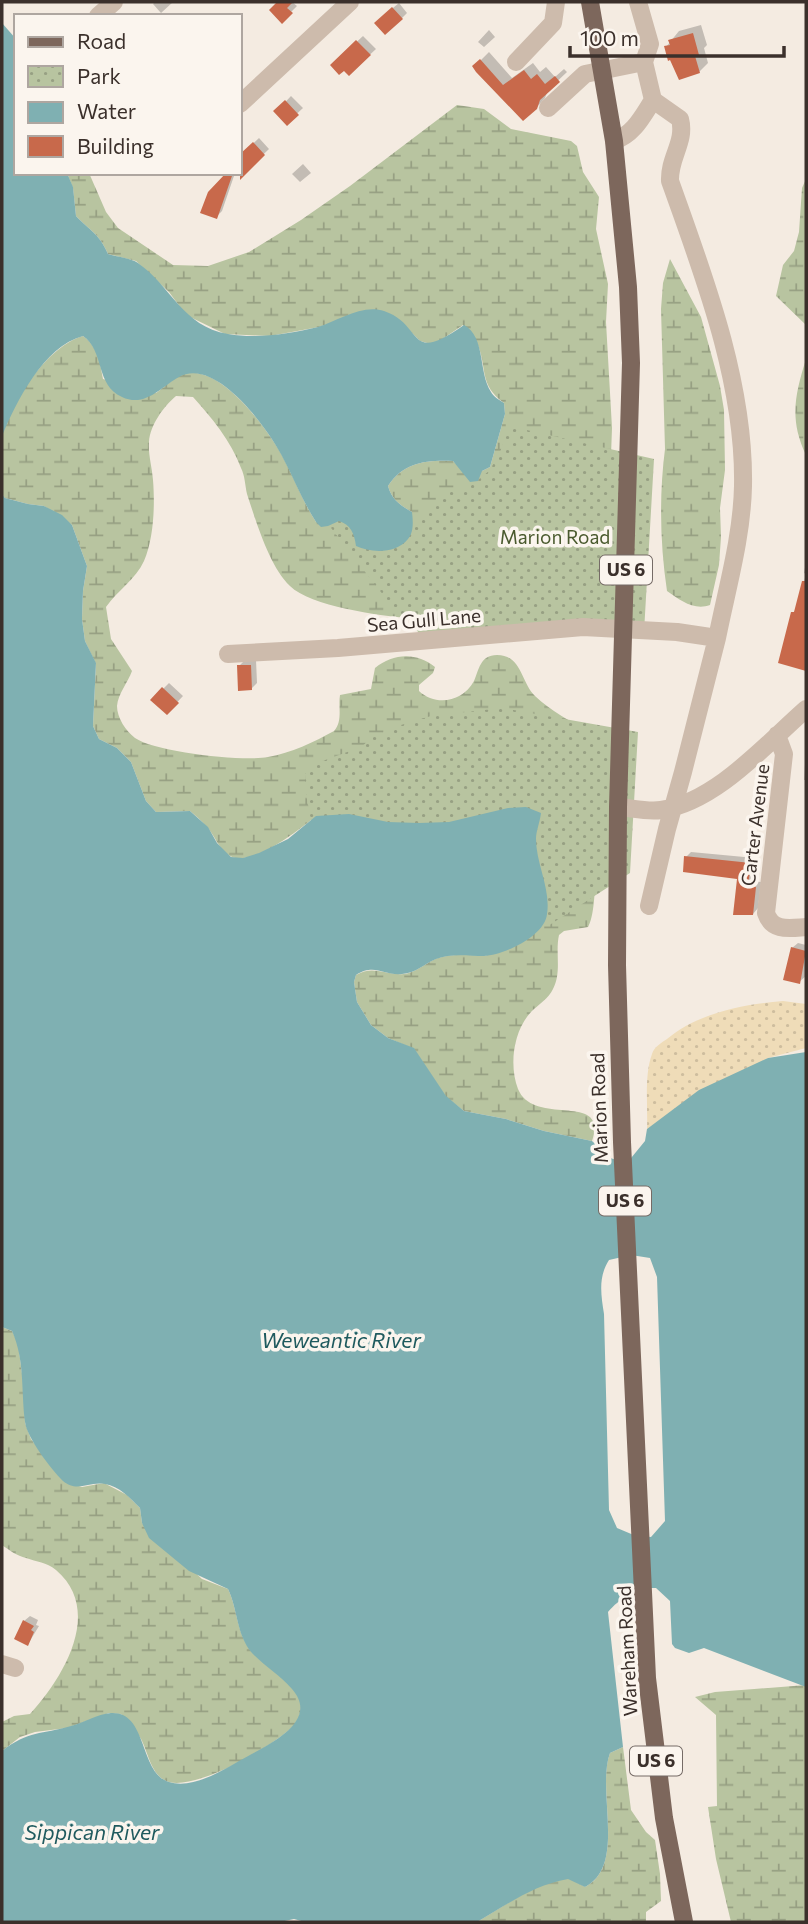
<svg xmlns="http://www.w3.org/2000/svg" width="808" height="1924" font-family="Commissioner,sans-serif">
	<defs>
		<pattern id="wetland-marsh" width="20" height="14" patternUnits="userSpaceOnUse" patternTransform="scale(1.75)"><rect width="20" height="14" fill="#b8c4a0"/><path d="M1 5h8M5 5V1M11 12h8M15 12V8" fill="none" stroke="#97a083"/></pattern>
		<pattern id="sand-dots" width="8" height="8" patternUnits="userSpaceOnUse" patternTransform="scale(1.75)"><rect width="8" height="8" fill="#efdcb8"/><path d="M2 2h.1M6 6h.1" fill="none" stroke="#cebd9e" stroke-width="1.8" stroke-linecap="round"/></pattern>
		<pattern id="park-dots" width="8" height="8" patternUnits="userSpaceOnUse" patternTransform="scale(1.75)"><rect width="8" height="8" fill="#b8c4a0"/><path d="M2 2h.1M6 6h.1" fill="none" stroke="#97a083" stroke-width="1.8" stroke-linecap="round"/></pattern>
	</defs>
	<rect width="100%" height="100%" fill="#f4ebe1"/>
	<path fill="url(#wetland-marsh)" d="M457 105 484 109 511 129 571 141 577 146 583 172 599 197 596 229 608 284 606 322 612 428 610 483 603 559 426 643 408 618C380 616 310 606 290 586 269 566 256 521 247 494 245 485 245 476 241 468 231 441 212 418 193 397L176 396C164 406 150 425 149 442 148 454 152 467 153 480 155 504 154 538 144 561 136 579 117 591 106 607L111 639 132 671C128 682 118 694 117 706 117 718 126 731 135 738 155 752 244 762 268 757 291 753 314 742 334 731 343 721 338 707 340 695L371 689 375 668C393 653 417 652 435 667L433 673 419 685V691C435 706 462 703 474 681 479 670 480 655 497 655 522 655 521 683 535 696 551 711 571 721 589 733 591 769 603 902 588 927L564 931 559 935C555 953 562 972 553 989 549 998 538 1005 531 1012 513 1031 509 1066 518 1089 534 1128 609 1090 592 1141L544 1131 506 1119 464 1111 446 1097 414 1049 388 1038 371 1025 357 1002 354 982 356 975C371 966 382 973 398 974 414 976 424 963 438 958 454 953 471 955 487 956L316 816C300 829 252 868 230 856 218 849 215 835 206 826 202 821 196 816 190 811L156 812 146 801 131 762 117 748 99 739 93 726 96 664 85 641 82 619 83 591 87 566 72 525 44 506 28 504 5 498 2 494C2 476 0 452 2 434 11 401 49 345 83 336 98 347 100 362 103 379L156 393C166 386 176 375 188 373 224 368 269 431 284 459 295 480 303 502 316 522L412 512C400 505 392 500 388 486 404 462 426 460 453 461L462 470 482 471 490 467 505 414 504 403C478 384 488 368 477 343 475 337 468 331 463 325L441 340 431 344 420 341 400 321 366 311 319 327 270 336 225 334 186 315 169 292 136 261 108 254C99 233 90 231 76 216L73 188 67 173H89L106 212 118 228 173 265 208 266 249 252 301 220 350 186Z
		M806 179V325L776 296 783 265 794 251 799 232 802 188Z
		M670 259 701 317 720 386 724 410 725 470 720 508 721 537 719 565 710 605C694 611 680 600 667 591 660 545 659 495 665 449L661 309 663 283Z
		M806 359V455C789 419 795 395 806 359Z
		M2 1327 12 1331 18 1343 24 1389 25 1423 31 1439 64 1481 82 1487 104 1483 127 1495 140 1508 142 1523 202 1579 228 1589C238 1610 236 1634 253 1653 266 1668 301 1686 301 1707 301 1716 296 1724 289 1730 269 1748 189 1795 164 1780 150 1771 148 1752 141 1739 136 1730 127 1721 121 1714L109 1713 67 1728 35 1732 20 1737 2 1751V1722L14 1716 30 1714C63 1678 104 1611 56 1570 46 1562 37 1562 26 1558 17 1556 9 1550 2 1545Z
		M806 1685V1922H731L716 1859 708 1807 717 1806 716 1715 695 1697 715 1692Z
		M623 1747 631 1810 646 1832 655 1840 660 1874 661 1901 646 1912V1922H477C497 1911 548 1874 569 1879 574 1880 580 1884 585 1887 627 1865 596 1790 610 1753Z"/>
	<path fill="url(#sand-dots)" d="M783 1001 806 1004V1048L768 1058 647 1129C648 1105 644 1076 652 1054 654 1047 661 1043 667 1039 698 1013 744 1004 783 1001Z"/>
	<path fill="url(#park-dots)" d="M509 426 654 459 644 632 446 631 419 624 398 614 300 488 406 535 437 499 448 490 468 488 489 471 499 455Z
		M502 708 638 732 630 873 548 926 549 918 530 858 314 836 306 794 305 774 317 763 361 747 373 737 401 725 431 716Z"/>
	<path fill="#7fb0b2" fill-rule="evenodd" d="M2 23 16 39V173H67L73 187 76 216C90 231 99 233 108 254 117 257 131 258 138 263 172 287 182 326 228 334 257 339 289 334 318 327 338 321 362 304 384 311 425 325 406 366 464 325 486 337 478 372 491 392 493 396 499 400 504 403L505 414 490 467 482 471 478 481 470 482 453 461C426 460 404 462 388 486 392 500 400 505 412 512 413 521 414 532 408 539 396 554 371 553 356 546 354 533 351 525 339 521L328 526 321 527 316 522C303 502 295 481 284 460 270 431 216 356 179 377 161 387 145 408 122 397 95 385 105 351 83 336 44 346 16 402 2 436Z
		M2 494 5 498 28 504 44 506 62 515 72 525 87 566 83 591 82 619 85 641 96 663 93 726 99 739 117 748 131 762 146 801 156 812 190 811 208 827 217 843 231 857 243 858 259 853 288 839 316 816 349 814 388 822 419 823 449 822 508 808 526 807 541 813C540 822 536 831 536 839 536 864 551 889 547 914 545 936 504 955 484 956 469 956 451 953 436 959 424 964 416 973 402 974 384 976 375 963 356 975L354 982 357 1002 371 1025 388 1038 414 1048 446 1096 464 1111 506 1119 544 1131 592 1141 610 1158 627 1163 645 1141 647 1129 699 1090 768 1058 806 1052V1687L704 1648 689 1653 675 1648 672 1644 670 1601 656 1588C637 1587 620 1598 608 1612L623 1747 610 1753C596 1791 627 1865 585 1887L568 1879C533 1885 507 1905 477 1922H305L294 1919 280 1922H2V1751C29 1730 41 1735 71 1726 84 1723 97 1714 111 1713 148 1711 139 1773 169 1782 192 1789 220 1772 239 1761 263 1747 322 1723 292 1689 280 1675 264 1666 252 1653 236 1634 238 1610 228 1589L189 1571 149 1538 142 1523 140 1508C130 1498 119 1486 105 1484 89 1481 77 1493 63 1481 51 1469 27 1438 25 1422 21 1391 25 1360 12 1331L2 1327ZM631 1255 650 1258 657 1277 665 1521 651 1537 636 1536 617 1528 609 1510 604 1314C601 1295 598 1277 609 1260Z"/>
	<path fill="#0003" d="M155 2H173L161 13 153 4Z
		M279 2H292L297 6 282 21 271 10Z
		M399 3 407 13 402 18 382 17Z
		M701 25 707 45 704 48 708 63 699 72 666 47 679 31Z
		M489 30 495 37 484 47 478 42Z
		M363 36 376 49 349 74 344 69 332 65Z
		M489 52 512 78 533 63 540 72 546 67 555 77 564 69 567 72 548 90 545 98 536 108 475 66Z
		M291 96 303 108 287 123 276 112Z
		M259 138 269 149 243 174 240 171V156Z
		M303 164 311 173 300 182 292 174Z
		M229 173H235L222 211 216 217Z
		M806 562V669L780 662 793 613 797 608 806 574 804 573Z
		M245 660H256L257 683 251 689 239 666Z
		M169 683 183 696 167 713 153 699Z
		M806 763V780H804L805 764Z
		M691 852 755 858 752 881 761 882 758 908 753 914 739 877 686 857Z
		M798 943 806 945V976L799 982 792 948Z
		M30 1616 38 1620 36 1625 39 1626 28 1644 24 1621Z"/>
	<path fill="#c8694b" d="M277 2H293L287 8 293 13 282 24 269 10Z
		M392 7 403 19 385 35 374 23Z
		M693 33 699 55 695 56 700 73 679 80 670 60 668 61 664 46 670 45 668 40Z
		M356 40 371 55 349 76 344 71 339 75 330 65Z
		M480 59 503 85 524 70 531 79 537 74 545 84 555 76 560 82 540 100 537 109 523 121 476 72 472 66Z
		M285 100 299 115 287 126 273 111Z
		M253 142 265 155 240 180V154Z
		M226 173H233L217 219 200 213 208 192Z
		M802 581H806V671L778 663 791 612H794Z
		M237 665H251L252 690 238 691Z
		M162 687 179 703 167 715 150 700Z
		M684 856 751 863 748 886 756 887 753 915H733L737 879 683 872Z
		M791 947 806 951 800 984 783 980Z
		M23 1620 34 1626 31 1630 34 1632 28 1646 14 1639Z"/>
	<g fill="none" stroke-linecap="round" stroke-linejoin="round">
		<path stroke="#cdbbac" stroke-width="18" d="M638 2 650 44 644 62
			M98 16 114 2
			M516 62 553 23 556 2
			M240 104 350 2
			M548 108 585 74 644 62 653 100
			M614 141C634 134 642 117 653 100L680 119C686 142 669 157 670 181 704 276 745 383 743 486 742 537 727 588 717 638
			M228 654 338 648 583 627 677 632 717 638 683 772 667 829 649 906
			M777 735 784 754 766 913C772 932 790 928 806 927
			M618 807C632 808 647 812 661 810 716 802 766 744 806 709
			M2 1664 15 1668"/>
		<path stroke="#7d675c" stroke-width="18" d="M590 2 614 141 628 287 631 363 618 807 617 965 622 1142 647 1678 664 1818 684 1922"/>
	</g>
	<g text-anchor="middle" stroke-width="7" stroke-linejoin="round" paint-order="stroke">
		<g fill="#fbf5ee" stroke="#756b66" stroke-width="2">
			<rect x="600" y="555.5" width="52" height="29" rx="5"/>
			<rect x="599" y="1186.5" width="52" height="29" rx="5"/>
			<rect x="630" y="1746.5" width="52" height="29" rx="5"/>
		</g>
		<g font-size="18" font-weight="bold" fill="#3b302b">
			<text x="626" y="576">US 6</text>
			<text x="625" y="1207">US 6</text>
			<text x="656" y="1767">US 6</text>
		</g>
		<g font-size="19" fill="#4a5a2e" stroke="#fbf5ee">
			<text x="555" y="544">Marion Road</text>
		</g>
		<g font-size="19" fill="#3b302b" stroke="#fbf5ee">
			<text transform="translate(424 620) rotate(-5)" y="7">Sea Gull Lane</text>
			<text transform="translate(755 825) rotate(-83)" y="7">Carter Avenue</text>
			<text transform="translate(599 1108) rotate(-92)" y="7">Marion Road</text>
			<text transform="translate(627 1651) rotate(-93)" y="7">Wareham Road</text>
		</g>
		<g font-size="21" font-style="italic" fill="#1f5a5e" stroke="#fbf5ee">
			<text x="341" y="1348">Weweantic River</text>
			<text x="92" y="1840">Sippican River</text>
		</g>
	</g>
	<rect width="808" height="1924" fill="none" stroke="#3b302b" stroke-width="7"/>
	<rect x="14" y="14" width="228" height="161" fill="#fbf5ee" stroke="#aea6a0" stroke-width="2"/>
	<rect x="28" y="37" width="35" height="10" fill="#7d675c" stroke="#aea6a0" stroke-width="2"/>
	<text x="77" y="49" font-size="21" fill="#3b302b">Road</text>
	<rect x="28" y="66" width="35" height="21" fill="url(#park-dots)" stroke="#aea6a0" stroke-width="2"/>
	<text x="77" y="84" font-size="21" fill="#3b302b">Park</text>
	<rect x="28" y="102" width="35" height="21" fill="#7fb0b2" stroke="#aea6a0" stroke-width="2"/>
	<text x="77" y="119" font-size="21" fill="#3b302b">Water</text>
	<rect x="28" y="136" width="35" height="21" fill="#c8694b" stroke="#aea6a0" stroke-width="2"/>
	<text x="77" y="154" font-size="21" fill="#3b302b">Building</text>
	<path d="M570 46v10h214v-10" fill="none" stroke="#3b302b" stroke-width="3.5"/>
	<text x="580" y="46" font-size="21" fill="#3b302b" stroke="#fbf5ee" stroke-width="5" paint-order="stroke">100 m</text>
</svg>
